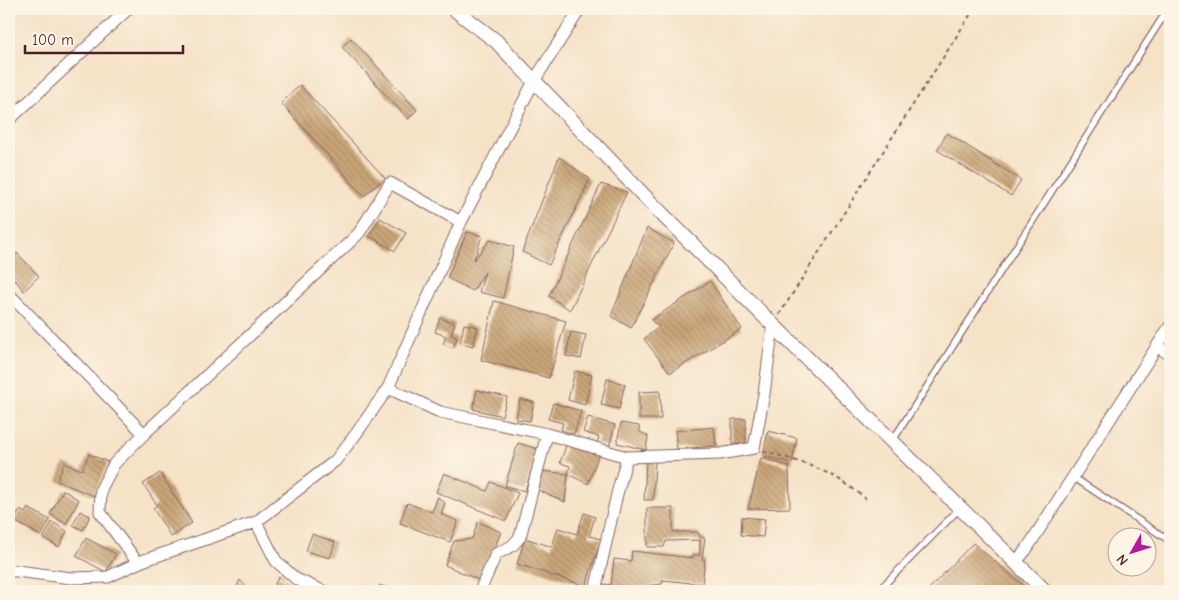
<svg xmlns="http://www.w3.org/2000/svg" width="1179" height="600" font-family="'Comic Neue',sans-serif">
	<defs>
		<pattern id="building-back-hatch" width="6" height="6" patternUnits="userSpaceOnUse" patternTransform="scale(1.25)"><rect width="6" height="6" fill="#caa679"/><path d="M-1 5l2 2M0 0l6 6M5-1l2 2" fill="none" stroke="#a68763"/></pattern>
	</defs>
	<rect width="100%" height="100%" fill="#fcf5e5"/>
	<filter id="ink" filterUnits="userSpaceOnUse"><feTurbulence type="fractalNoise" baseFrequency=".02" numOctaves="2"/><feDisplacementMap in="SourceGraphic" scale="10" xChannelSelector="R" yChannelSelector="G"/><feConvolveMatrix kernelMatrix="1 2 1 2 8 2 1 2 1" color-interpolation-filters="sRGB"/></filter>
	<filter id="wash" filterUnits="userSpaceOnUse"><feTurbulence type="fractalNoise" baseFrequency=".0096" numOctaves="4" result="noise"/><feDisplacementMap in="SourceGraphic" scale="20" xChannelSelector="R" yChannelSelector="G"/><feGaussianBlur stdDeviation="1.12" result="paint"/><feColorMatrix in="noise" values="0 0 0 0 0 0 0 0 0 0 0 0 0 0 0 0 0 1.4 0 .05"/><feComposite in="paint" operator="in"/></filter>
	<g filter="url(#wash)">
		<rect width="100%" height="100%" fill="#f5e2c7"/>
		<g id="blocks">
			<path fill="url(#building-back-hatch)" d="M351 38 417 110 408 119 342 47Z
				M300 85 385 178 364 196 281 103Z
				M947 133 1021 180 1011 196 937 150Z
				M559 157 590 179 549 265 522 252Z
				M601 184 627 192 570 310 549 296Z
				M380 218 406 233 395 251 369 236Z
				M647 228 674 243 631 328 611 316Z
				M467 232 482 236 474 260 490 240 514 247 503 298 479 292 485 272 473 291 447 278Z
				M17 253 39 276 24 291 15 280 11 284 9 282 10 273 9 260Z
				M710 281 742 329 670 373 644 339 659 327 651 320Z
				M494 301 566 321 549 378 481 360Z
				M440 318 455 323 451 335 457 338 453 348 443 344 446 336 435 332Z
				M464 324 478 327 473 346 460 343Z
				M571 332 586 335 581 359 566 356Z
				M575 371 592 375 585 405 568 400Z
				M607 379 625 384 619 409 601 405Z
				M477 390 507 397 502 416 473 409Z
				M660 391 661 419H639V392Z
				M520 399 534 402 530 421 516 419Z
				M553 403 581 411 574 434 561 430 563 423 548 419Z
				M588 417 615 425 609 447 597 443 599 437 583 432Z
				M732 419H746V444H732Z
				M621 423 639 426 640 432 648 436 646 450 617 443Z
				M714 427 716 446 677 449 675 431Z
				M768 431 797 438 792 463 763 456Z
				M518 443 538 449 525 491 505 486Z
				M567 443 599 454 588 484 568 474 565 502 538 490 540 471 568 474 570 466 560 463Z
				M89 454 108 462 94 496 57 481 64 463 82 470Z
				M761 458 789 466 790 508 748 509Z
				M646 461H655L653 500H644Z
				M160 473 192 523 171 537 153 508 157 505 143 484Z
				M444 473 487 491 491 482 518 493 506 521 436 492Z
				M63 490 79 500 66 524 50 514Z
				M438 497 445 503 441 514 458 521 450 542 400 523 407 503 432 512Z
				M28 508 50 520 41 536 14 521 20 510 25 513Z
				M647 508H673V532H698L700 537 705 538 702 559H705L702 584 663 580 662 584 636 587V591H595L596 583 611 585 614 559 631 561 632 551 693 558V555H700V540L666 541 664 547H647Z
				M80 511 90 516 83 530 73 525Z
				M584 513 595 517 589 536 601 539 586 586 517 564 525 538 552 547 558 528 577 534Z
				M742 517 765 519 763 537 741 535Z
				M52 522 67 531 59 547 43 538Z
				M478 522 501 532 481 581 445 565 454 541 472 539Z
				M312 534 335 542 330 558 306 551Z
				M86 538 116 554 106 572 76 556Z
				M973 543 1030 591H927Z
				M279 576 290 588 287 591H271Z
				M240 580 250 591H235Z
				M380 585 391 591H377Z"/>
		</g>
	</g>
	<g filter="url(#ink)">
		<use href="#blocks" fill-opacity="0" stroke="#866362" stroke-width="1"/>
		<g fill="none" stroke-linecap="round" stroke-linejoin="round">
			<g stroke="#866362" stroke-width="8">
				<path id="service" d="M893 440 1168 9
					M1073 477 1170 541
					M878 591 960 508"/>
			</g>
			<g stroke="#866362" stroke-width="13">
				<path id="minor" d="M9 120 128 9
					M9 294 144 434 114 464 101 489 100 512 138 563
					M1157 346 1170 355
					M388 388 440 412 547 434
					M144 434 352 240 359 233 390 183 461 222
					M256 522 276 561 296 579 323 591
					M1015 563 1026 550 1170 326
					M9 570 71 578 108 577 142 561 256 522 335 461 356 434 388 388 461 222 534 81 580 9
					M480 591 496 554 512 546 520 537 547 434 627 457 720 454 754 448 764 394 773 325
					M595 591 617 494 627 457"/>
			</g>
			<g stroke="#866362" stroke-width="16">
				<path id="tertiary" d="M454 9 496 41 650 202 773 325 1045 591"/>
			</g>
			<path stroke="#866362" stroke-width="2" stroke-dasharray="4 4" stroke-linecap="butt" d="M779 315 974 9
				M763 451C805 463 832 470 866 499"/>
			<use href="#service" stroke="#fff" stroke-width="5.5"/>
			<use href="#minor" stroke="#fff" stroke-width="11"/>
			<use href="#tertiary" stroke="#fff" stroke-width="14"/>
		</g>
	</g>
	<rect width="1179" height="600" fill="none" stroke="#fcf5e5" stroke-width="30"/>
	<g transform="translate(1132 552) rotate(231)"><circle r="24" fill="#fcf5e5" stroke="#b59f9b"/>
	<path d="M0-4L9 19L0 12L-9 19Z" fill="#b5179e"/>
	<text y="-8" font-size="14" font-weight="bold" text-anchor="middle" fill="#4a1f2b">N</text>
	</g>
	<path d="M25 45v8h158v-8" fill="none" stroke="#4a1f2b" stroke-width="2.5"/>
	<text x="32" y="45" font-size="15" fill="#4a1f2b" stroke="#fcf5e5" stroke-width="4" paint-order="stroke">100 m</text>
</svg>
